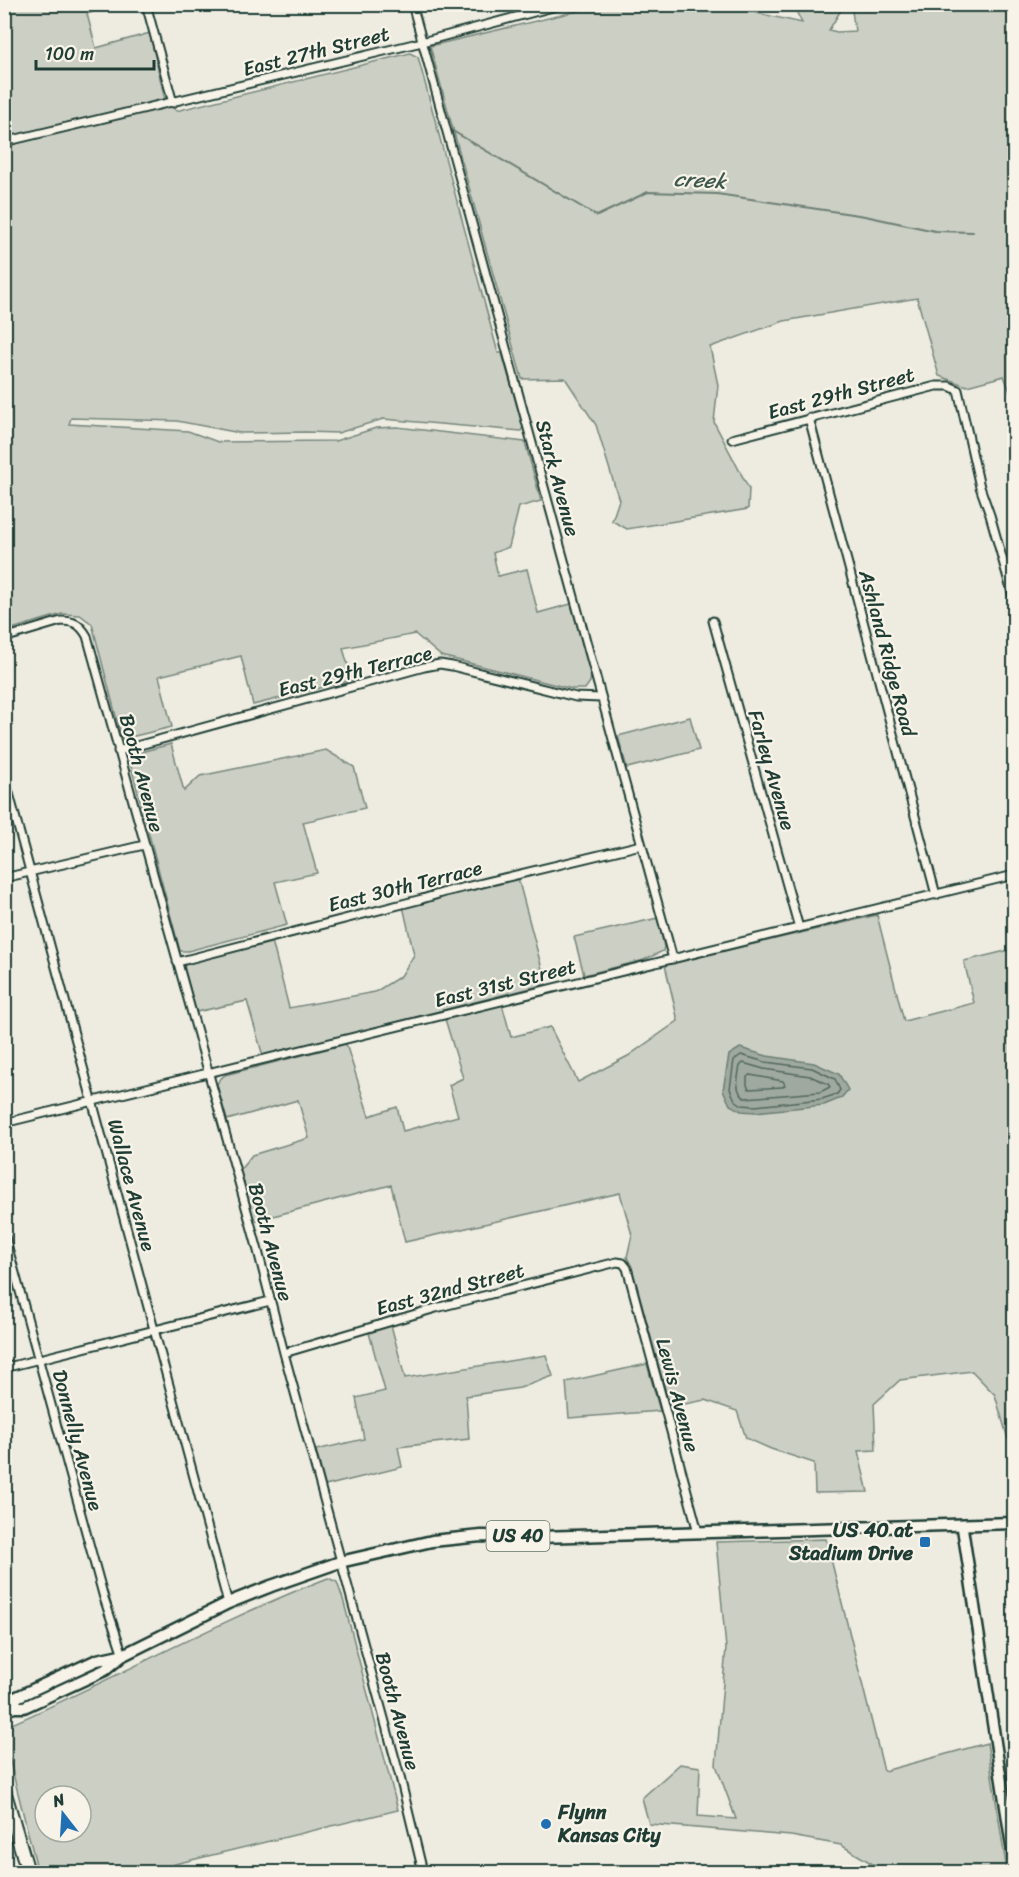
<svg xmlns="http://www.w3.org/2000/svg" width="1019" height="1877" font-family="Sriracha,sans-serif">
	<rect width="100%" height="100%" fill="#eeece1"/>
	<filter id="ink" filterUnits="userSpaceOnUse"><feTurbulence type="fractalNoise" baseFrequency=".0167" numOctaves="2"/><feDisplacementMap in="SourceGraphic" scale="12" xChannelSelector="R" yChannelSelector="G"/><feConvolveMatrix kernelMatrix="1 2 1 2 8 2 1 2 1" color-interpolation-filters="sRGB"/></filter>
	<g filter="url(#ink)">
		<path fill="#cccfc4" stroke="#76867c" stroke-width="1.5" fill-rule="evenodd" d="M5 5H97L98 10 87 14 96 48 150 33 164 96 176 111 410 53 418 57 498 353H502L523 427 521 431 383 419 338 433 305 432 240 433 177 421 71 418 69 424 188 431 218 442 335 441 376 428 397 427 525 442 541 501 519 507 509 547 493 553 498 576 527 569 538 613 571 604 591 674 590 682 585 689H572L441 656 415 634 343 648 352 680 253 705 241 656 159 676 172 727 122 739 92 624 80 615 62 614 5 631Z
			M913 5 920 8 926 4 1014 5V402L1004 376 967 386 939 376 917 298 784 321 710 347 718 385 714 422 749 489 748 509 627 529 612 521 619 500 596 425 565 378 522 379 430 46 603 5H740L748 11 802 23 793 5H844L829 30 837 32 855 31 852 11 856 5Z
			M690 717 699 750 627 768 618 736Z
			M171 744 184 791 200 776 326 750 354 767 365 808 303 822 317 873 275 882 287 925 188 951H180L129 759 133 754Z
			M518 878 546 984 263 1056 247 1001 196 1012 184 967 187 963 272 941 289 1008 375 992 401 976 414 955 403 906Z
			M877 915 904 1021 974 1003 964 961 1014 949V1446L1008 1439 995 1395 972 1371 900 1380 874 1404 876 1450 858 1451 868 1492 815 1493 814 1463 771 1449 746 1438 737 1411 705 1400 670 1407 632 1268 627 1257 632 1235 620 1193 405 1242 391 1185 254 1221 240 1170 252 1155 309 1138 298 1100 227 1120 217 1085 219 1080 225 1075 346 1044 369 1116 397 1107 403 1131 458 1116 449 1085 463 1078 445 1019 502 1004 511 1037 550 1027 578 1082 628 1056 678 1021 665 965Z
			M658 918 664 947 663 951 644 960 584 975 574 937Z
			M391 1325 405 1378 546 1355 553 1376 520 1388 466 1396 469 1439 398 1447 402 1467 325 1486 316 1450 364 1439 356 1398 385 1391 369 1333Z
			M647 1364 660 1411 569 1418 566 1382Z
			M826 1539 884 1771 987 1743 1007 1872H886L841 1845 791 1836 649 1824 642 1798 680 1764 700 1767 698 1816 736 1819 716 1765 726 1648 716 1542Z
			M328 1578 337 1582 343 1599 398 1810 175 1864 162 1872H38L5 1742V1727C113 1680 217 1621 328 1578ZM45 1796H81V1832H45Z"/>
		<path fill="#9fa99f" stroke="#6c7e74" stroke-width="1.5" d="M740 1048 767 1056 814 1063 839 1074 848 1090 841 1098 824 1105 755 1112 741 1111 730 1105 723 1090 729 1055Z"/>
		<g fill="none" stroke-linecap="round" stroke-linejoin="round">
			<path stroke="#52685f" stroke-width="1.5" d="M741 1055 765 1062 812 1068 835 1079 840 1090 837 1094 822 1099 755 1106 742 1105 735 1100 730 1089 734 1060Z
				M743 1063 764 1069 810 1076 828 1084 830 1087 820 1092 745 1098C734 1091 738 1077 740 1066Z
				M750 1075 783 1081 785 1085 782 1087 749 1089 747 1085V1077Z"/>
			<path stroke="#6c7e74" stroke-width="2" d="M451 130 597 216 648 192 717 194 865 216 935 231 973 232"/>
			<g stroke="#1f3d34" stroke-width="11">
				<path id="minor" d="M146 4 173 103
					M412 4 673 959
					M4 142 422 42 564 4
					M809 418 936 895
					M732 439 936 386H949L958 390 980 487 990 515 1014 600
					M713 621 799 928
					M4 638 61 621C74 621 80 624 87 636L257 1247 284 1353 400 1777 423 1872
					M118 751 424 667 440 664 452 666 576 697 601 698
					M4 775 228 1603
					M4 878 144 845
					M177 962 422 899 445 892 641 845
					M4 1123 1014 875
					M4 1233 104 1598 123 1655
					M284 1353 436 1308 617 1262 623 1263 627 1268 698 1532
					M4 1368 270 1301"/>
			</g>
			<g stroke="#1f3d34" stroke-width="14">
				<path id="secondary" d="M962 1525 1014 1862"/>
			</g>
			<g stroke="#1f3d34" stroke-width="15">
				<path id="primary" d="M12 1707 17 1697 97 1660 120 1655
					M4 1711 12 1707H24L105 1670 123 1655 228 1603 271 1586 340 1562 432 1541 481 1536 539 1537 1014 1523"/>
			</g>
			<g stroke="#1f3d34" stroke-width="16">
				<path id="motorway" d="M4 1693 12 1707
					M4 1790 28 1872"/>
			</g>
			<use href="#minor" stroke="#f7f3e8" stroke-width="7"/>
			<use href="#secondary" stroke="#f7f3e8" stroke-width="9"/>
			<use href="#primary" stroke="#f7f3e8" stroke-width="10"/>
			<use href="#motorway" stroke="#f7f3e8" stroke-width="12"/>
		</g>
	</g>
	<g fill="#1f6fb2" stroke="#f7f3e8" stroke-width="2">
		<rect x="919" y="1536" width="12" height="12" rx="3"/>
		<circle cx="546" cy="1824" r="6"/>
	</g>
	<g text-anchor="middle" stroke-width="4.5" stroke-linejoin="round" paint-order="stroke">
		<rect fill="#f7f3e8" stroke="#60746a" stroke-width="1.5" x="486.5" y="1521" width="63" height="30" rx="4.5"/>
		<g font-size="18" font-weight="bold" fill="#1f3d34">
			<text x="518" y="1542">US 40</text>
		</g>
		<g font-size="20" fill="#1f3d34" stroke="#f7f3e8">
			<text transform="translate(316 51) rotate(-14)" y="7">East 27th Street</text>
			<text transform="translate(841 393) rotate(-15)" y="7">East 29th Street</text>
			<text transform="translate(558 478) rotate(75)" y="7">Stark Avenue</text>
			<text transform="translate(888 653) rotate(75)" y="7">Ashland Ridge Road</text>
			<text transform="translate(355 671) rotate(-14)" y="7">East 29th Terrace</text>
			<text transform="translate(772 770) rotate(74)" y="7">Farley Avenue</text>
			<text transform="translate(142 773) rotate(75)" y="7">Booth Avenue</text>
			<text transform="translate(405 886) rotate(-14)" y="7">East 30th Terrace</text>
			<text transform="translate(505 983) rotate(-14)" y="7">East 31st Street</text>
			<text transform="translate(132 1185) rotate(75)" y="7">Wallace Avenue</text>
			<text transform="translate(271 1242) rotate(75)" y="7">Booth Avenue</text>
			<text transform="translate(450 1289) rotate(-15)" y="7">East 32nd Street</text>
			<text transform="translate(678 1395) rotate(75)" y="7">Lewis Avenue</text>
			<text transform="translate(78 1440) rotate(75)" y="7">Donnelly Avenue</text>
			<text transform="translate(398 1711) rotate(75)" y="7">Booth Avenue</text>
		</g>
		<g font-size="20" font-weight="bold" fill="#1f3d34" stroke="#f7f3e8" text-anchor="end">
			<text x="913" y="1537">US 40 at<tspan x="913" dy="23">Stadium Drive</tspan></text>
			<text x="558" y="1819" text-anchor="start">Flynn<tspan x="558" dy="23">Kansas City</tspan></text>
		</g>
		<g font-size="21" font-style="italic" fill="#3f584f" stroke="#f7f3e8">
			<text transform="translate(700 180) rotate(3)" y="7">creek</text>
		</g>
	</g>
	<rect width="1019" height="1877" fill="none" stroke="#f7f3e8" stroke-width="24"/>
	<rect x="12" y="12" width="995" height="1853" fill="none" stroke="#1f3d34" stroke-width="2" filter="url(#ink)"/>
	<g transform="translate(63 1814) rotate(343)"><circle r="28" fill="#f7f3e8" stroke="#a1aaa0" stroke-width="1.5"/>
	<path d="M0-4.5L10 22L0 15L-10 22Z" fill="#1f6fb2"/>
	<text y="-9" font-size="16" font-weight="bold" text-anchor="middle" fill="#1f3d34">N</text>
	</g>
	<path d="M36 60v9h118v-9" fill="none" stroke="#1f3d34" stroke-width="3"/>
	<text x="45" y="60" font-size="18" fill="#1f3d34" stroke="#f7f3e8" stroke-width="4.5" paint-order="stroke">100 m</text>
</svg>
